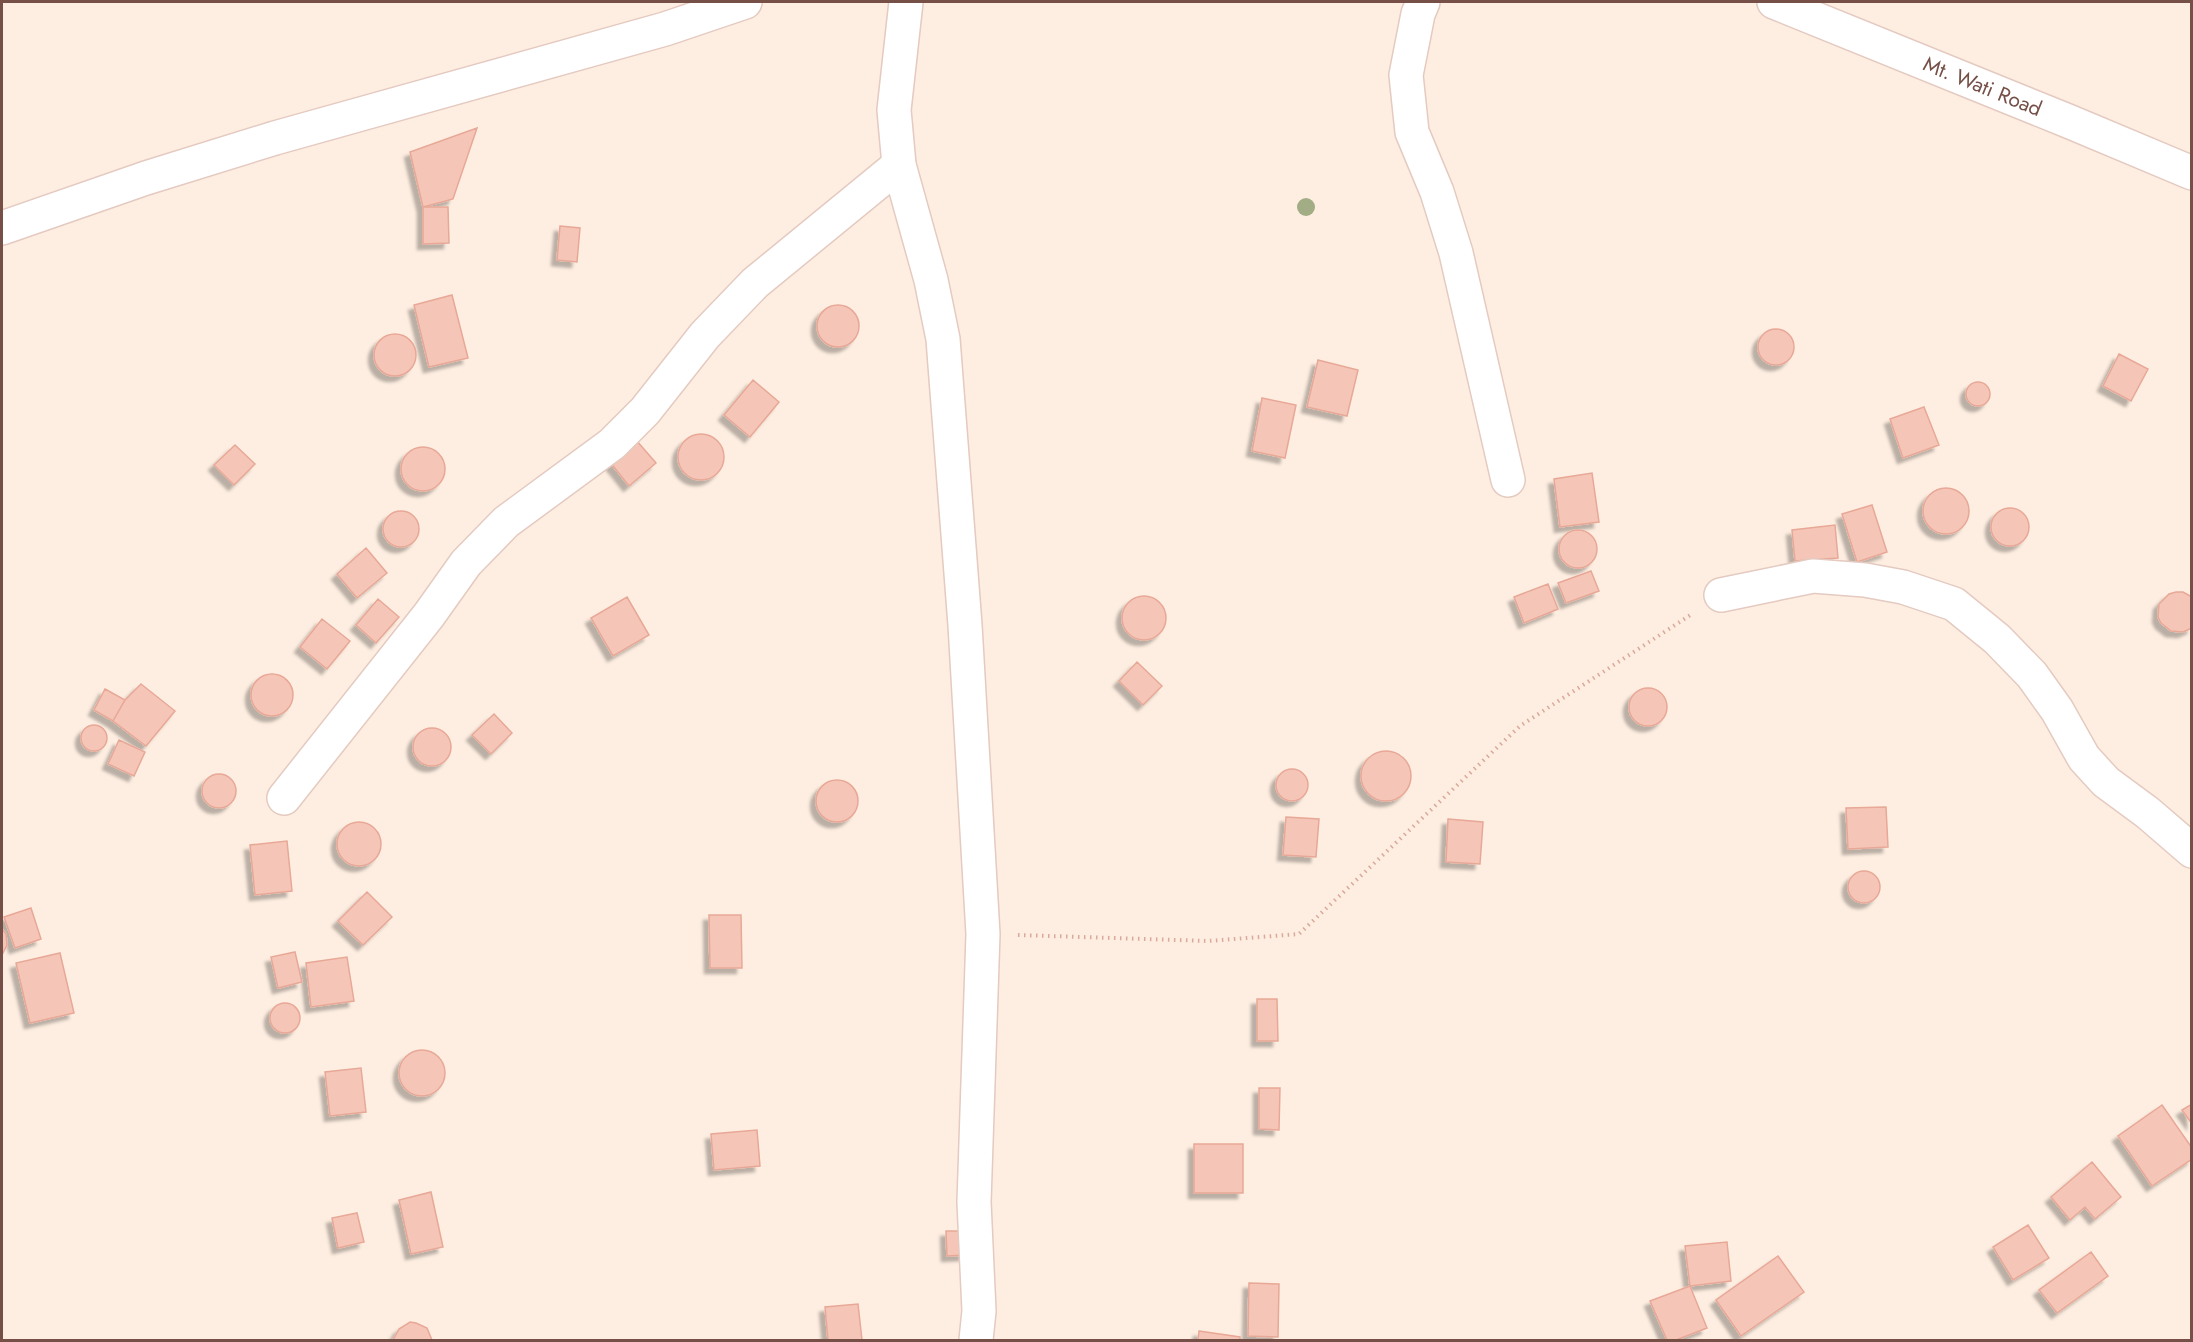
<svg xmlns="http://www.w3.org/2000/svg" width="2193" height="1342" font-family="Jost,sans-serif">
	<defs>
		<filter id="shadow"><feDropShadow dx="-5.5" dy="5.5" stdDeviation="1.5" flood-color="#0004"/></filter>
	</defs>
	<rect width="100%" height="100%" fill="#feeee1"/>
	<path fill="#f5c6b7" stroke="#e8a897" stroke-width="1.5" filter="url(#shadow)" d="M477 128 453 199 423 207 410 152Z
		M423 207H448L449 243 423 244Z
		M560 226 580 228 577 262 557 260Z
		M452 295 468 358 429 367 414 305Z
		M817 326a21 21 0 1 1 42 0a21 21 0 1 1-42 0Z
		M1758 347a18 18 0 1 1 36 0a18 18 0 1 1-36 0Z
		M374 355a21 21 0 1 1 42 0a21 21 0 1 1-42 0Z
		M2119 354 2148 369 2131 401 2103 386Z
		M1318 360 1358 370 1347 416 1307 407Z
		M753 380 779 402 750 437 724 415Z
		M1966 394a12 12 0 1 1 24 0a12 12 0 1 1-24 0Z
		M1262 398 1296 405 1285 458 1252 451Z
		M1924 407 1939 445 1903 458 1890 419Z
		M678 457a23 23 0 1 1 46 0a23 23 0 1 1-46 0Z
		M636 440 656 463 629 486 610 462Z
		M235 445 255 464 234 485 214 465Z
		M401 469a22 22 0 1 1 44 0a22 22 0 1 1-44 0Z
		M1592 473 1599 522 1560 527 1554 479Z
		M1923 511a23 23 0 1 1 46 0a23 23 0 1 1-46 0Z
		M1872 505 1887 552 1857 562 1842 514Z
		M1991 527a19 19 0 1 1 38 0a19 19 0 1 1-38 0Z
		M383 529a18 18 0 1 1 36 0a18 18 0 1 1-36 0Z
		M1835 525 1838 558 1795 561 1792 530Z
		M1559 549a19 19 0 1 1 38 0a19 19 0 1 1-38 0Z
		M366 548 387 573 357 598 337 574Z
		M1591 571 1599 591 1566 603 1558 583Z
		M1548 584 1558 609 1524 623 1514 597Z
		M2176 592H2183L2192 597V628L2183 632 2171 631 2161 623 2158 617 2159 604 2169 594Z
		M1122 618a22 22 0 1 1 44 0a22 22 0 1 1-44 0Z
		M627 597 649 635 613 656 591 618Z
		M378 599 399 617 376 643 356 625Z
		M322 619 350 641 327 669 300 647Z
		M1137 662 1162 686 1143 705 1119 681Z
		M251 695a21 21 0 1 1 42 0a21 21 0 1 1-42 0Z
		M141 684 175 711 146 746 113 721 125 700Z
		M1629 707a19 19 0 1 1 38 0a19 19 0 1 1-38 0Z
		M105 689 125 700 113 721 94 710Z
		M494 714 512 733 491 754 472 735Z
		M81 738a13 13 0 1 1 26 0a13 13 0 1 1-26 0Z
		M413 747a19 19 0 1 1 38 0a19 19 0 1 1-38 0Z
		M119 740 145 752 134 776 108 764Z
		M1361 776a25 25 0 1 1 50 0a25 25 0 1 1-50 0Z
		M1276 785a16 16 0 1 1 32 0a16 16 0 1 1-32 0Z
		M202 791a17 17 0 1 1 34 0a17 17 0 1 1-34 0Z
		M816 801a21 21 0 1 1 42 0a21 21 0 1 1-42 0Z
		M1886 807 1888 847 1848 849 1846 808Z
		M1286 817 1319 819 1316 857 1283 855Z
		M1448 819 1483 822 1480 864 1446 862Z
		M337 844a22 22 0 1 1 44 0a22 22 0 1 1-44 0Z
		M287 841 292 891 255 895 250 845Z
		M1848 887a16 16 0 1 1 32 0a16 16 0 1 1-32 0Z
		M367 892 392 917 363 945 338 921Z
		M31 908 41 939 15 948 4 917Z
		M709 915H741L742 968H710Z
		M2 929 6 934 7 945 2 955Z
		M295 952 302 982 278 988 271 957Z
		M60 953 74 1013 30 1023 16 963Z
		M347 957 354 1001 311 1007 306 963Z
		M1257 999H1277L1278 1041H1257Z
		M270 1018a15 15 0 1 1 30 0a15 15 0 1 1-30 0Z
		M399 1073a23 23 0 1 1 46 0a23 23 0 1 1-46 0Z
		M361 1068 366 1112 330 1116 325 1072Z
		M1259 1088H1280L1279 1130 1259 1129Z
		M2192 1104V1124L2182 1110Z
		M2162 1105 2192 1148V1159L2152 1186 2118 1136Z
		M757 1130 760 1166 714 1170 711 1134Z
		M1194 1144H1243V1193H1194Z
		M2092 1162 2121 1197 2095 1219 2085 1207 2070 1220 2051 1197Z
		M431 1192 443 1247 411 1254 399 1200Z
		M357 1213 364 1242 338 1248 332 1218Z
		M2028 1225 2049 1258 2013 1280 1993 1247Z
		M946 1231H965V1255L947 1256Z
		M1727 1242 1731 1281 1690 1286 1685 1246Z
		M2091 1252 2108 1276 2057 1313 2039 1290Z
		M1778 1256 1804 1292 1741 1336 1716 1300Z
		M1249 1283 1279 1284 1278 1337 1248 1336Z
		M1690 1286 1707 1328 1676 1340H1667L1650 1301Z
		M858 1304 862 1340H828L825 1307Z
		M410 1322 416 1323 427 1328 432 1340H393L399 1329Z
		M1199 1331 1240 1337V1340H1198Z"/>
	<g fill="none" stroke-linecap="round" stroke-linejoin="round">
		<g stroke="#e4cac0" stroke-width="36">
			<g id="street">
				<path d="M906 2 894 110 899 165 931 280 943 339 965 625 983 934 974 1202 979 1311 976 1340"/>
				<path d="M1423 2 1418 14 1406 75 1412 132 1437 192 1456 253 1508 480"/>
				<path id="s1" d="M1774 2 2068 121 2192 173"/>
				<path d="M2 228 146 178 275 138 665 29 745 2"/>
				<path d="M1721 595 1813 576 1865 580 1903 587 1954 604 1997 639 2032 675 2057 710 2084 758 2106 782 2148 813 2192 851"/>
				<path d="M284 798 429 615 466 563 506 522 612 444 645 411 705 335 755 283 899 165"/>
			</g>
		</g>
		<path stroke="#d9a99b" stroke-width="4" stroke-dasharray="1.5 4.5" stroke-linecap="butt" d="M1018 935 1208 941 1299 934 1520 726 1692 614"/>
		<use href="#street" stroke="#fff" stroke-width="33"/>
	</g>
	<circle fill="#a2ad86" cx="1306" cy="207" r="9"/>
	<g text-anchor="middle" stroke-width="4.5" stroke-linejoin="round" paint-order="stroke">
		<g font-size="21" fill="#765047" stroke="#fff3e9">
			<text dy="7" stroke="none"><textPath href="#s1" startOffset="225">Mt. Wati Road</textPath></text>
		</g>
	</g>
	<rect width="2193" height="1342" fill="none" stroke="#765047" stroke-width="6"/>
</svg>
